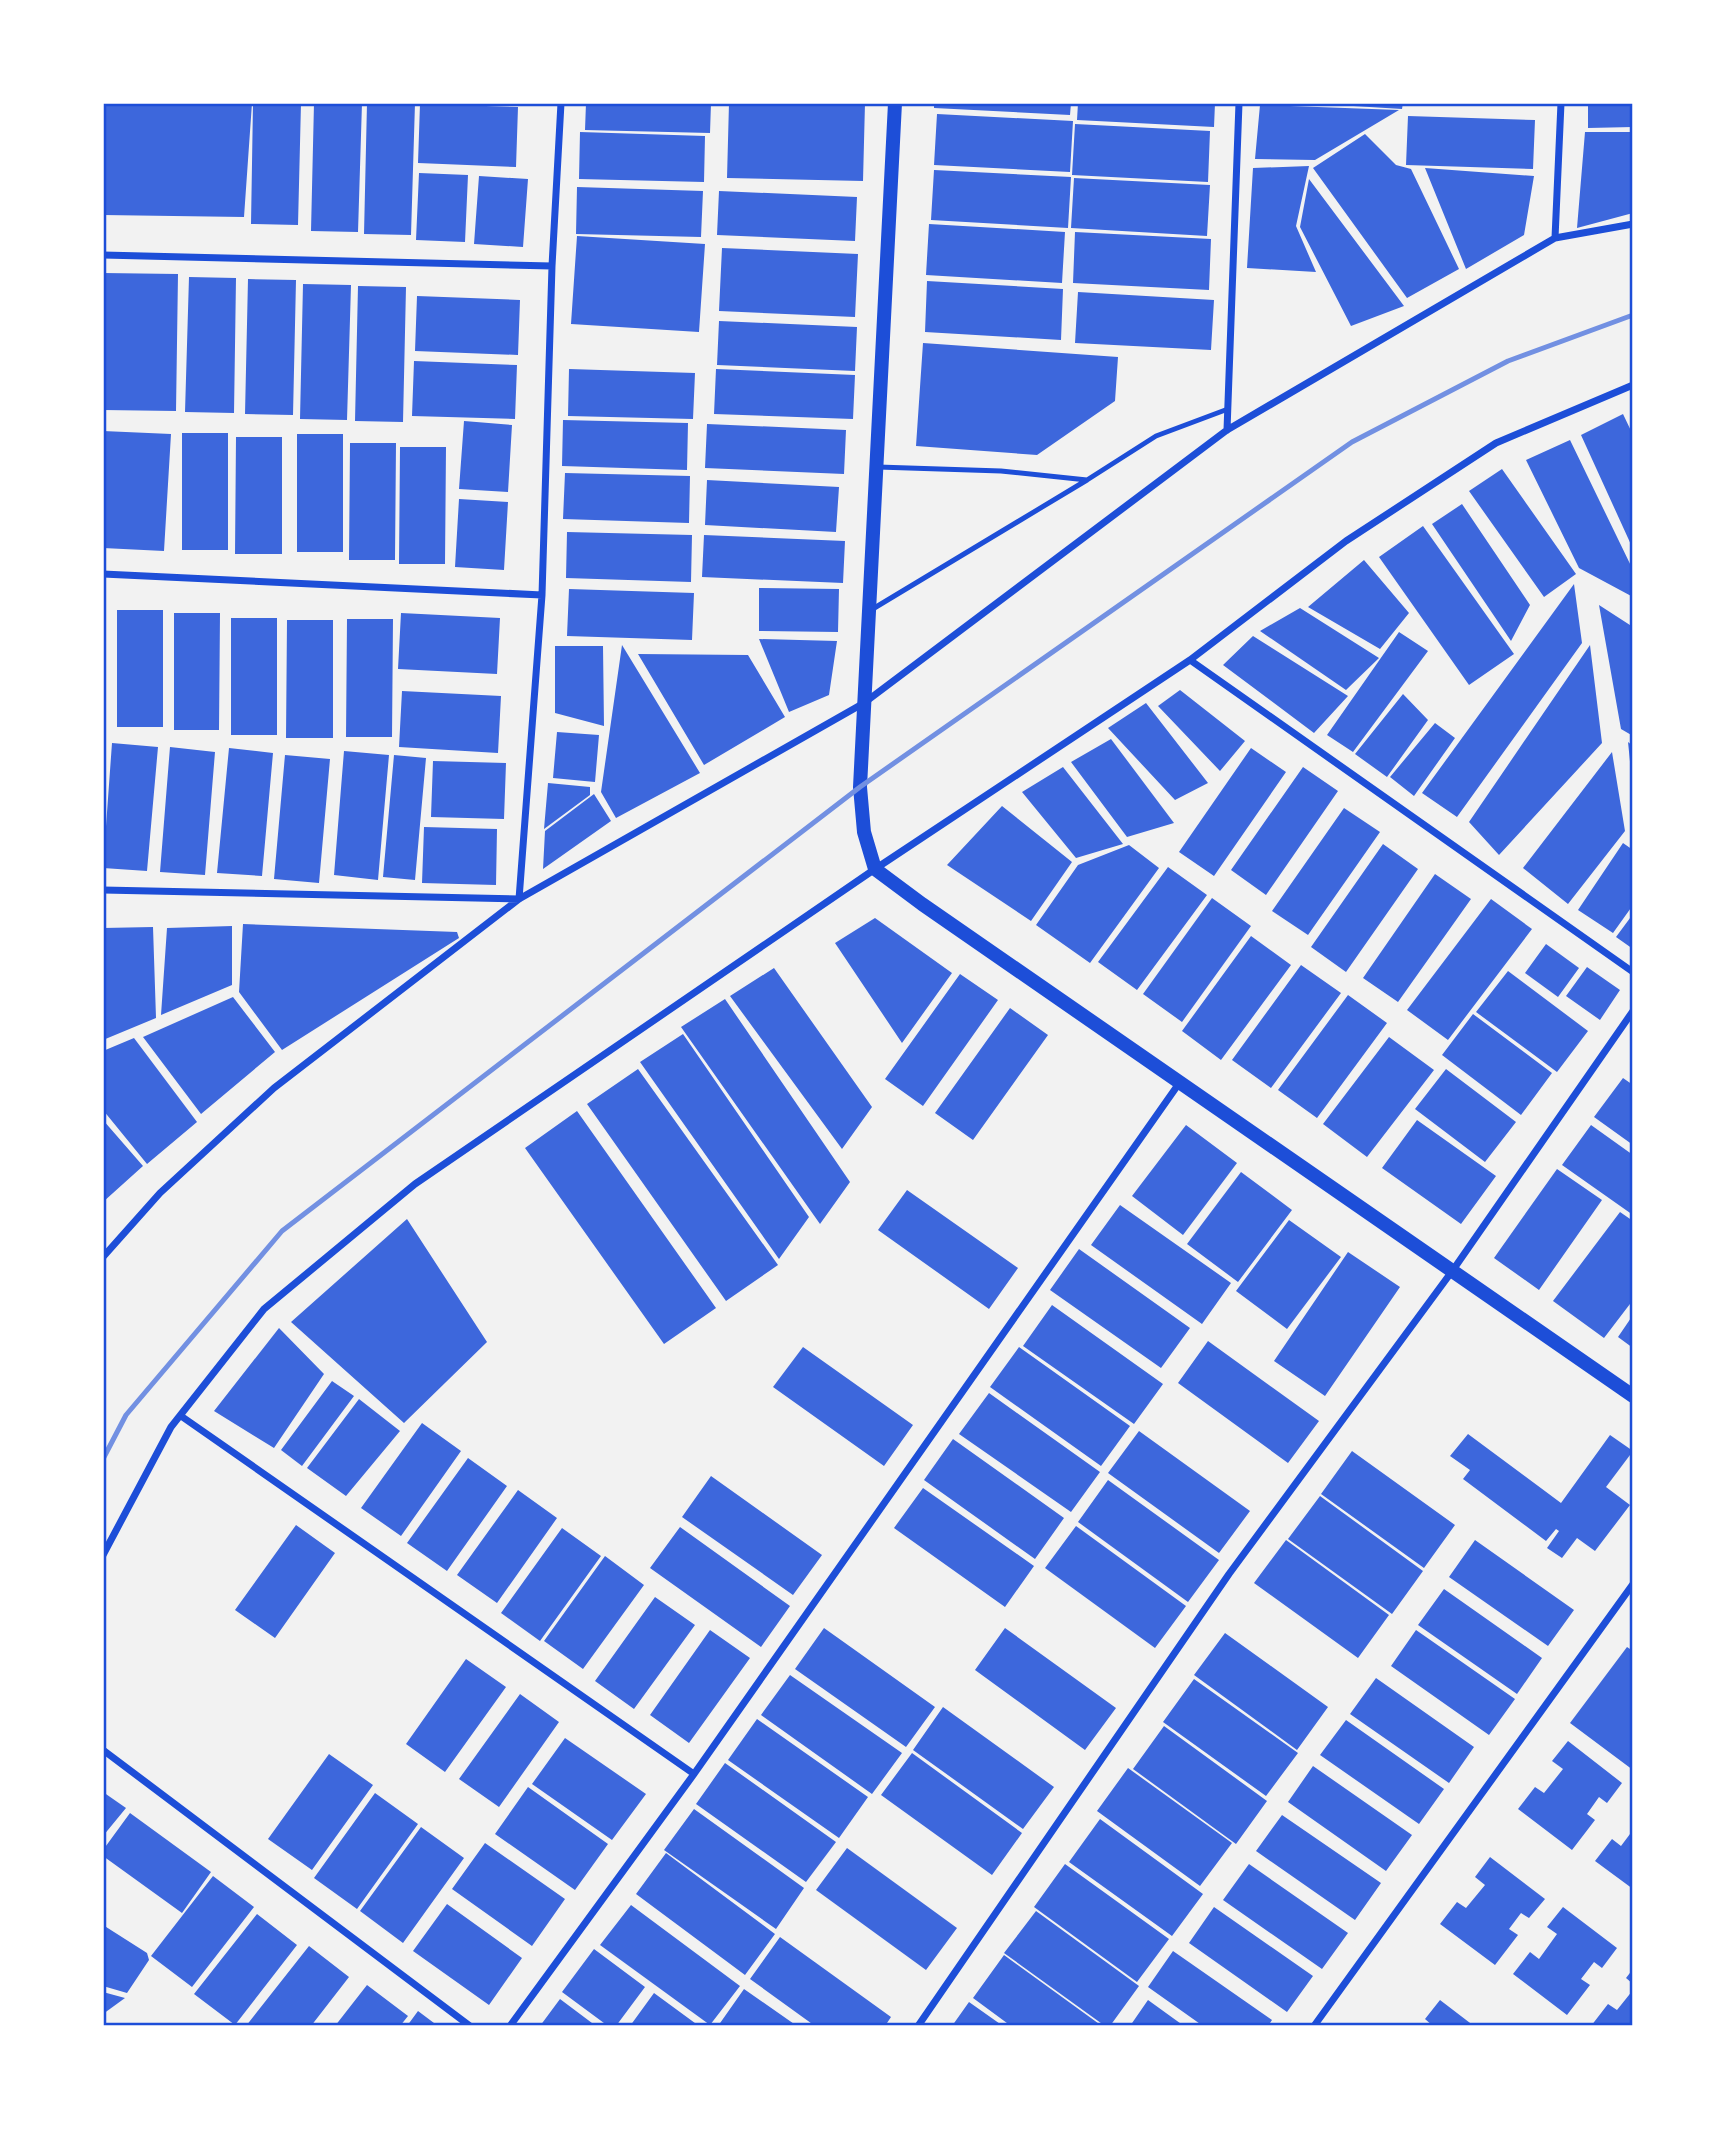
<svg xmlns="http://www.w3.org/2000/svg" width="1736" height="2129" font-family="Signika,sans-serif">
	<rect width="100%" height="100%" fill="#f2f2f2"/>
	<path fill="#3d67dc" d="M103 103H252L244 217 103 215Z
		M253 103H301L298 225 251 224Z
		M314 103H362L358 232 311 231Z
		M367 103H415L411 235 364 234Z
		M586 103H711L710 133 585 130Z
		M729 103H865L863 181 727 178Z
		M934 103H1071L1070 115 934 108Z
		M1078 103H1215L1214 127 1077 120Z
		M1337 103H1403L1402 109 1337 105Z
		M1588 103H1633V127L1588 128Z
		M420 104 518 107 516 167 418 163Z
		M1260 105 1399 110 1315 160 1255 159Z
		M937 114 1073 121 1070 172 934 165Z
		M1408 116 1535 120 1533 169 1406 165Z
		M1075 124 1210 131 1208 182 1072 175Z
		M580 132 705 136 704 182 579 179Z
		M1585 132H1633V213L1577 228Z
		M1365 134 1396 165 1411 169 1459 269 1407 298 1313 168Z
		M1309 166 1296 226 1316 272 1247 268 1253 168Z
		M1425 168 1534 176 1524 235 1466 269Z
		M934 170 1071 177 1068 228 931 220Z
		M419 173 468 175 465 242 416 240Z
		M479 176 528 179 523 247 474 244Z
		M1074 178 1210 185 1207 236 1071 228Z
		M1309 179 1404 306 1351 326 1300 227Z
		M577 187 703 191 701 237 576 234Z
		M719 191 857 197 855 241 717 235Z
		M929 224 1065 232 1062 283 926 275Z
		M1075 232 1211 239 1209 290 1073 283Z
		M577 236 705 244 699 332 571 324Z
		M722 248 858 254 855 317 719 311Z
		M103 273 178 274 176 411 103 410Z
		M189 277 236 278 234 413 185 412Z
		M248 279 296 280 293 415 245 414Z
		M927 281 1063 289 1061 340 925 332Z
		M303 284 351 285 347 420 300 419Z
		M358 286 406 287 403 422 355 421Z
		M1078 292 1214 300 1211 350 1075 343Z
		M417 296 520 300 518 355 415 351Z
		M719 321 857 327 855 371 717 365Z
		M923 343 1118 357 1115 401 1037 455 916 446Z
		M414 361 517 365 515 419 412 416Z
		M569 369 695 373 693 419 568 416Z
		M716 369 855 375 853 419 714 414Z
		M1623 414 1633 435V549L1581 435Z
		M563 420 688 423 687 470 562 466Z
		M464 421 512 425 508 492 459 489Z
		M707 424 846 430 844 474 705 468Z
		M103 431 171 434 164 551 103 548Z
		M182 433H228V550H182Z
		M297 434H343V552H297Z
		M236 437H282V554H235Z
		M1570 440 1633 570V597L1579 568 1526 460Z
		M350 443H396L395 560H349Z
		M400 447H446L445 564H399Z
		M1502 469 1576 574 1544 597 1469 491Z
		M565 473 690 476 689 523 563 519Z
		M707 480 839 487 836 532 705 525Z
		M459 499 508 502 504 570 455 567Z
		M1462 504 1530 605 1511 641 1432 524Z
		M1423 526 1514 654 1469 685 1379 557Z
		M567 532 692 535 691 582 566 578Z
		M704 535 845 541 843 583 702 577Z
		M1364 560 1409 613 1380 649 1308 607Z
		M1574 584 1582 643 1457 817 1422 793Z
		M759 588 839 589 838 632 759 631Z
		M569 589 694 593 692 640 567 636Z
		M103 605H106V707H103Z
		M1599 605 1633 627V736L1621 729Z
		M1300 608 1379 658 1346 690 1260 631Z
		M117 610H163V727H117Z
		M174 613H220L219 730H174Z
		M401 613 500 618 497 674 398 669Z
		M231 618H277V735H231Z
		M347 619H393L392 737H346Z
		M287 620H333V738H286Z
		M1399 632 1428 651 1353 752 1327 735Z
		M1253 636 1348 696 1314 733 1223 665Z
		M759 639 837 641 829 695 789 712Z
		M622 645 700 773 616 818 601 792Z
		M1590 645 1602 743 1499 855 1469 822Z
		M555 646H603L604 726 555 713Z
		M638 654 748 655 785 717 704 765Z
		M1180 690 1245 741 1220 771 1158 706Z
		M402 691 501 696 498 753 399 747Z
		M1403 694 1428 720 1387 777 1355 754Z
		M1146 703 1208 783 1175 800 1108 728Z
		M1435 723 1455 738 1414 796 1390 777Z
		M557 732 599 735 595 782 553 778Z
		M1111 739 1174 823 1127 837 1071 762Z
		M1628 742 1633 746V771H1631Z
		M112 743 158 747 147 871 103 868Z
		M170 747 215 752 205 875 160 872Z
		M229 748 273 753 262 876 217 873Z
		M1251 748 1286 772 1214 876 1179 852Z
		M344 751 389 755 378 880 334 875Z
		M1612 752 1625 831 1568 904 1523 868Z
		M285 755 330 759 319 883 274 879Z
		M394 755 426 758 415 880 383 877Z
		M433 761 506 763 504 819 431 817Z
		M1063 767 1123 844 1076 858 1022 792Z
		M1303 767 1338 791 1266 895 1231 870Z
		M548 783 590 787V795L544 829Z
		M594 794 611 821 543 869 545 831Z
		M1002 806 1072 862 1031 921 947 865Z
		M1344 808 1380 832 1308 935 1272 911Z
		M424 827 497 829 496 885 422 883Z
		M1623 843 1633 850V905L1613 933 1578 910Z
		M1383 844 1418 869 1346 972 1311 947Z
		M1129 845 1159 868 1090 963 1036 925 1078 865Z
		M1168 867 1207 895 1137 990 1098 962Z
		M1435 874 1471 899 1398 1002 1363 978Z
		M1212 898 1251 926 1182 1022 1143 994Z
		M1491 899 1532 929 1448 1040 1407 1010Z
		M1633 914V949L1616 937Z
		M875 918 952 973 902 1043 835 943Z
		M243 924 457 932 459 938 282 1050 239 992Z
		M232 926V985L161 1015 167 928Z
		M153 927 156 1018 103 1040V928Z
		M1251 936 1291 965 1221 1060 1182 1031Z
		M1546 944 1579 968 1558 997 1525 973Z
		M1301 965 1341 993 1271 1088 1232 1060Z
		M1587 967 1620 990 1600 1020 1566 996Z
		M774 968 872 1107 842 1149 730 996Z
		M1508 971 1588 1031 1557 1072 1476 1012Z
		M960 974 998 1000 923 1106 885 1079Z
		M1348 995 1387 1023 1317 1118 1278 1090Z
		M233 997 275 1052 201 1114 143 1037Z
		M725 999 850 1182 820 1224 681 1027Z
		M1010 1008 1048 1035 973 1140 935 1113Z
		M1473 1014 1552 1073 1521 1115 1442 1055Z
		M683 1034 809 1217 779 1259 640 1062Z
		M1389 1037 1434 1070 1367 1157 1323 1124Z
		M134 1038 197 1122 147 1164 103 1110V1051Z
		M638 1069 778 1265 726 1301 587 1104Z
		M1446 1069 1516 1122 1485 1162 1415 1109Z
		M1623 1078 1633 1085V1145L1594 1117Z
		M577 1111 716 1308 664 1344 525 1148Z
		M103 1120 143 1166 103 1202Z
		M1417 1120 1496 1176 1461 1224 1382 1168Z
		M1186 1125 1237 1163 1183 1235 1132 1196Z
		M1591 1125 1633 1155V1215L1562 1165Z
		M1557 1169 1602 1200 1539 1290 1494 1258Z
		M1241 1172 1292 1210 1238 1282 1187 1244Z
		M907 1190 1018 1268 989 1309 878 1230Z
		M1120 1205 1231 1283 1202 1324 1091 1245Z
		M1620 1212 1633 1221V1300L1604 1338 1553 1301Z
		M407 1219 487 1342 404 1423 291 1322Z
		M1289 1220 1341 1257 1287 1329 1236 1291Z
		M1079 1249 1190 1328 1161 1368 1050 1290Z
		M1348 1252 1400 1287 1325 1396 1274 1361Z
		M1052 1305 1163 1384 1134 1424 1023 1346Z
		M1633 1315V1348L1618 1337Z
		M279 1328 324 1374 274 1448 214 1411Z
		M1208 1341 1319 1421 1288 1463 1178 1383Z
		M803 1347 913 1425 884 1466 773 1387Z
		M1019 1347 1130 1426 1101 1466 990 1387Z
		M332 1381 354 1396 302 1466 281 1450Z
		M989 1393 1100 1472 1071 1512 959 1434Z
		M359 1399 400 1431 346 1496 307 1468Z
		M422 1423 461 1451 401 1536 361 1508Z
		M1139 1431 1250 1511 1219 1553 1108 1473Z
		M1468 1434 1561 1503 1610 1435 1633 1451 1606 1487 1630 1505 1595 1551 1577 1538 1562 1558 1547 1548 1559 1531 1556 1529 1546 1541 1463 1479 1470 1470 1450 1456Z
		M953 1439 1064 1518 1035 1559 924 1480Z
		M1352 1451 1455 1525 1424 1568 1321 1494Z
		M468 1458 507 1486 447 1571 407 1543Z
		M711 1476 822 1555 793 1595 682 1517Z
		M1108 1480 1219 1560 1188 1602 1078 1522Z
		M923 1488 1034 1566 1005 1607 894 1528Z
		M518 1490 557 1518 497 1603 457 1575Z
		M1320 1496 1423 1571 1392 1614 1288 1539Z
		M296 1525 335 1553 275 1638 235 1610Z
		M1076 1526 1186 1606 1155 1648 1045 1568Z
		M680 1527 790 1606 761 1647 650 1568Z
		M562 1528 601 1556 540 1641 501 1613Z
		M1286 1540 1389 1615 1358 1658 1254 1583Z
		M1475 1540 1574 1610 1548 1646 1449 1577Z
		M605 1556 644 1585 583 1669 544 1641Z
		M1444 1589 1542 1658 1517 1694 1418 1625Z
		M655 1597 695 1625 634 1709 595 1681Z
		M824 1628 935 1707 906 1747 795 1669Z
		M1005 1628 1116 1708 1085 1750 975 1670Z
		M710 1630 750 1658 689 1743 650 1715Z
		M1416 1630 1515 1699 1489 1735 1391 1666Z
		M1225 1633 1328 1707 1297 1750 1194 1675Z
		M1627 1647 1633 1651V1770L1570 1723Z
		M466 1659 506 1687 445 1772 406 1744Z
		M790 1675 902 1753 872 1794 761 1715Z
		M1376 1678 1474 1747 1449 1783 1350 1714Z
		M1194 1679 1298 1753 1266 1796 1163 1722Z
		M520 1694 559 1722 499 1807 459 1779Z
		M943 1707 1054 1787 1023 1829 913 1750Z
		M757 1719 868 1797 839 1838 728 1760Z
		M1346 1720 1444 1789 1419 1824 1320 1755Z
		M1164 1726 1267 1801 1236 1844 1133 1769Z
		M565 1738 646 1794 612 1840 532 1784Z
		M1568 1741 1622 1783 1607 1803 1599 1797 1587 1814 1595 1820 1572 1850 1518 1809 1535 1787 1544 1793 1563 1769 1552 1761Z
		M912 1753 1022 1833 992 1875 881 1795Z
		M329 1754 373 1785 312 1870 268 1839Z
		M725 1763 836 1842 806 1882 696 1804Z
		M1313 1766 1412 1835 1386 1871 1288 1802Z
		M1128 1768 1232 1843 1200 1886 1097 1811Z
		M528 1787 608 1844 575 1890 495 1834Z
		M103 1792 126 1808 103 1836Z
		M375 1793 418 1824 357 1909 314 1878Z
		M694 1809 804 1888 776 1929 664 1850Z
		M130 1813 211 1872 182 1913 103 1856V1850Z
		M1282 1815 1381 1883 1355 1920 1256 1851Z
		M1100 1819 1203 1894 1172 1936 1069 1862Z
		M421 1827 464 1858 403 1943 360 1911Z
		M1633 1830V1889L1595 1861 1612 1839 1621 1846Z
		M485 1843 565 1899 532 1946 452 1889Z
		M847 1848 957 1928 926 1970 816 1890Z
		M666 1853 775 1934 745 1975 636 1894Z
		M1490 1857 1545 1899 1529 1918 1521 1913 1509 1929 1518 1935 1495 1965 1440 1924 1457 1902 1466 1908 1485 1885 1475 1877Z
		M1065 1864 1169 1939 1137 1982 1034 1907Z
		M1249 1864 1348 1933 1322 1969 1223 1900Z
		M213 1876 254 1907 192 1987 151 1956Z
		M447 1904 522 1958 489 2005 413 1951Z
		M631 1905 740 1986 710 2025 600 1945Z
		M1214 1907 1313 1976 1287 2012 1189 1943Z
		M1563 1907 1617 1948 1602 1968 1594 1962 1581 1979 1590 1985 1567 2015 1513 1974 1530 1952 1539 1959 1557 1934 1547 1927Z
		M1036 1911 1139 1986 1110 2026H1105L1004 1953Z
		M257 1914 297 1945 235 2025 194 1994Z
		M103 1925 147 1953 149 1960 127 1993 103 1986Z
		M780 1937 891 2017 885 2026H815L750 1979Z
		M309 1946 349 1977 311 2026H246Z
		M594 1949 645 1987 616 2026H608L562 1992Z
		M1173 1951 1272 2020 1268 2026H1203L1148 1987Z
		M1004 1955 1102 2026H1011L973 1998Z
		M1633 1969V1984L1626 1978Z
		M367 1985 408 2016 400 2026H335Z
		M744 1989 797 2026H718Z
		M1633 1990V2026H1591L1608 2004 1617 2010Z
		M103 1992 125 1998 103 2014Z
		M654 1993 699 2026H630Z
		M560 1999 596 2026H540Z
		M1148 2000 1184 2026H1130Z
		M1440 2000 1474 2026H1433L1425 2019Z
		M969 2002 1003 2026H952Z
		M418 2011 438 2026H407Z"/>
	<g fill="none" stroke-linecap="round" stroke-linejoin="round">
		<path stroke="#1d4ed8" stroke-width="5" d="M878 467 1001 471 1087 480 1156 436 1228 409
			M871 610 1087 480"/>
		<path stroke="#1d4ed8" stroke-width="7" d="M1555 238 1561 103
			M103 255 552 266
			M1227 430 1239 103
			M103 574 542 595
			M1190 660 1633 972
			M103 890 519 899 542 595 552 266 561 103
			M103 1257 160 1193 274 1088 519 899 864 703 1227 430 1555 238 1633 224
			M181 1416 694 1774
			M103 1555 171 1427 264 1309 415 1184 875 869 1190 660 1346 541 1496 443 1633 385
			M103 1750 470 2026
			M510 2026 694 1774 1180 1082
			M918 2026 1229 1574 1453 1270 1633 1011
			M1314 2026 1633 1584"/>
		<path stroke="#1d4ed8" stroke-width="14" d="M895 103 860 787 864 832 875 869 922 904 1633 1396"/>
		<path stroke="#7290e2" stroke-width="5" d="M103 1459 126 1415 282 1231 860 787 1352 442 1508 361 1633 315"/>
	</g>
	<rect width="1736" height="2129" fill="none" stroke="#ffffff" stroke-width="210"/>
	<rect x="105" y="105" width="1526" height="1919" fill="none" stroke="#1d4ed8" stroke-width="2.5"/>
</svg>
